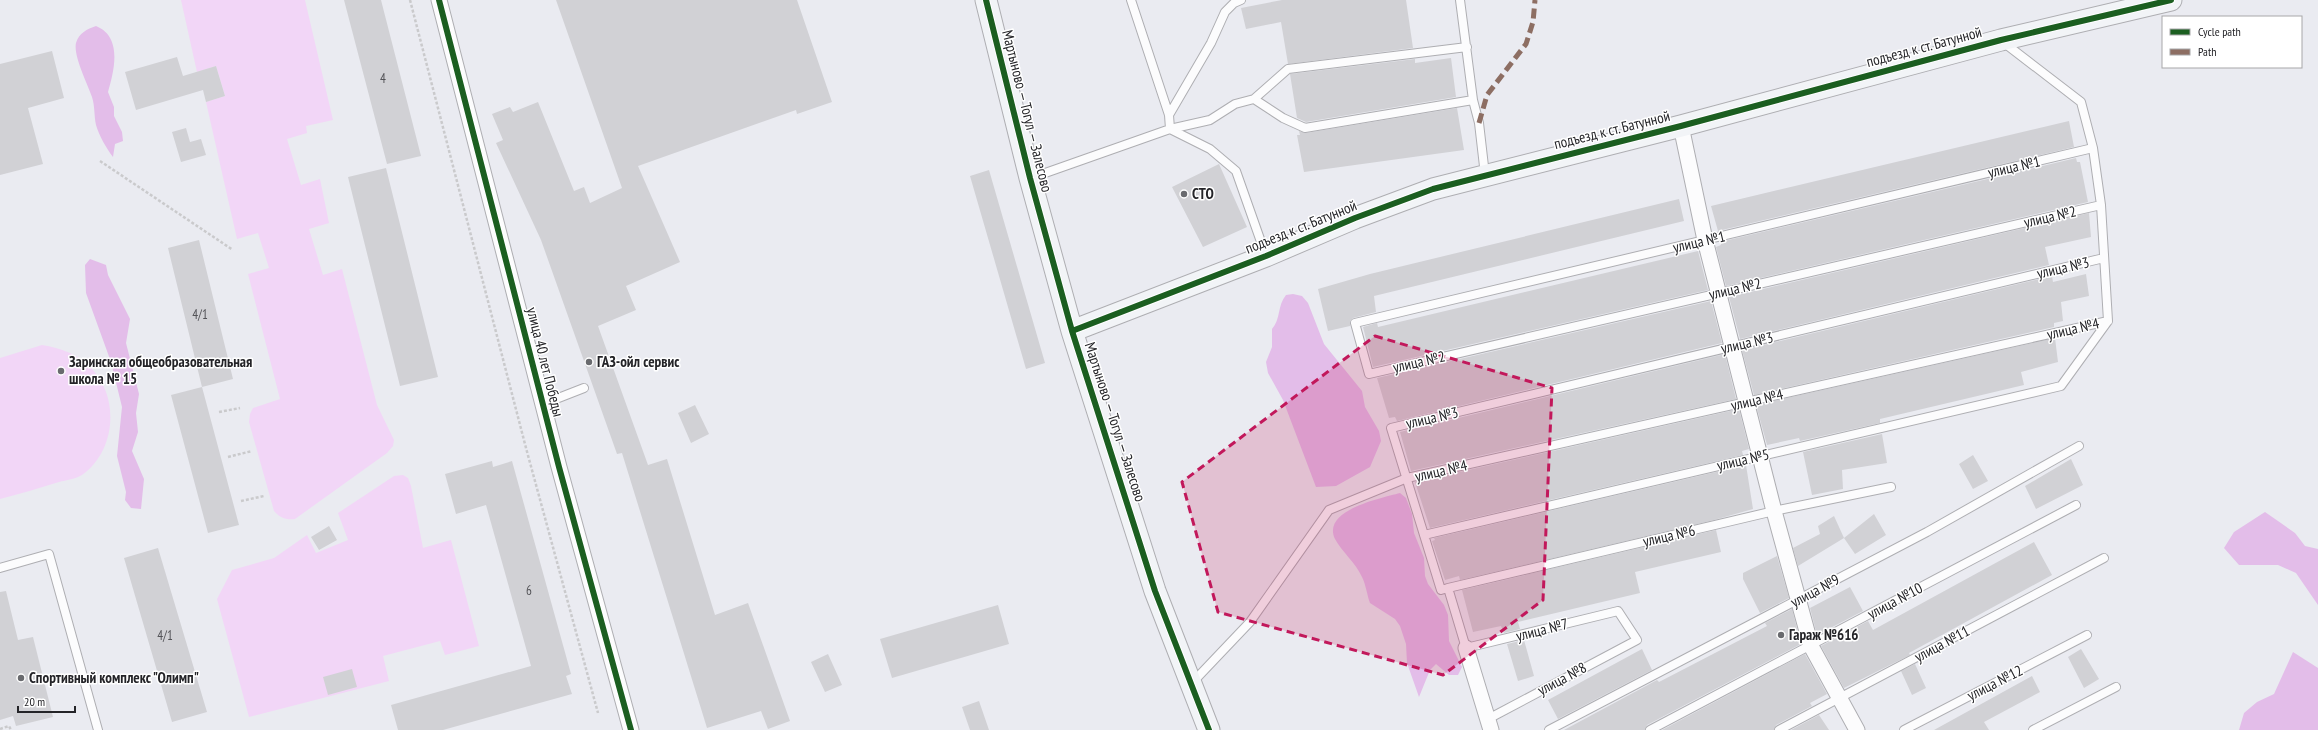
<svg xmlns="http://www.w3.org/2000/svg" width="2318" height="730" font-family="'PT Sans Narrow',sans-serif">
	<rect width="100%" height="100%" fill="#eaebf1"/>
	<path fill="#f2d6f7" d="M181 0H305L333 120 306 126 307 133 287 139 301 185 320 179 329 223 309 229 323 275 342 269 377 405 394 440 393 446 387 453 295 519C286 520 280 518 274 511L249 422 250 414 253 408 280 399 248 274 269 268 258 233 237 239 206 102 225 96 216 66 197 72Z
		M42 345C61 348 78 354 91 368 120 397 116 451 82 475 76 479 66 480 59 482 39 488 20 494 0 499V358Z
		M403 475 408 478 411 486 423 548 451 540 479 646 445 655 440 641 383 656 389 681 249 717 217 599 232 570 274 558 307 535 316 553 348 540 338 513 394 476Z"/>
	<path fill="#e3bde9" d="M96 26C123 37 114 71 108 92L114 107V116L122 132 123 141 115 144 113 157C106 148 99 135 96 125 94 116 95 106 92 97 88 85 73 56 76 43 79 33 87 29 96 26Z
		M90 259 106 265 108 275 130 319 126 343 139 394 136 413 138 432 132 451 144 479 141 509 131 508 125 500 126 492 117 456 122 407 111 362 86 293 85 265Z
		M1293 294 1302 296 1308 303 1324 344 1362 391 1365 407 1379 431 1381 441 1370 467 1336 486 1316 487 1283 400 1268 373 1266 362 1272 347V329C1281 319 1277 306 1286 295Z
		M1400 493 1406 498 1412 514 1414 533 1424 558 1425 576 1428 584 1444 605 1448 615 1449 641 1462 667 1458 675H1449L1436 664 1430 670 1419 697 1407 663 1406 644 1400 626 1395 619 1370 603C1367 595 1366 585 1362 577 1356 563 1342 552 1335 539 1321 510 1382 498 1400 493Z
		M2265 512 2295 533 2305 546 2318 549V605L2296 573 2278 565H2239L2224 548 2234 532Z
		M2293 652 2318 668V730H2239L2244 713 2257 702 2274 694Z"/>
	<path fill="#d1d1d5" d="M344 0H381L421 156 387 164Z
		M556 0H797L832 102 797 114 796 110 638 166 680 262 626 286 636 310 598 326 648 465 667 459 715 615 748 603 790 721 768 729 761 711 707 728 622 453 617 454 541 240 496 143 503 140 492 114 510 107 513 112 538 102 574 191 584 187 590 203 622 188Z
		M1282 0H1406L1413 48 1288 64 1281 22 1246 29 1241 8Z
		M52 51 64 98 28 108 43 164 0 175V64Z
		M177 57 183 76 216 66 225 96 206 102 203 90 136 110 125 72Z
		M1451 58 1456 97 1306 122 1297 118 1290 74 1415 59V63Z
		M1457 108 1464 150 1304 172 1297 135H1300L1299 131 1306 133Z
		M2069 121 2074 147 1718 231 1711 206Z
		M186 128 190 142 201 139 206 155 181 162 172 132Z
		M2076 158 2077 162H2080L2088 202 1726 286 1716 247 1721 245 1720 242Z
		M1219 164 1247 227 1203 247 1172 187Z
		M386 168 438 377 400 386 348 177Z
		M989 170 1045 363 1026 369 970 176Z
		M1679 199 1684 221 1374 296 1376 312 1353 318 1350 321V326L1328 331 1318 289 1370 274Z
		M2089 213 2091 237 2045 247 2049 265 1740 339 1729 297Z
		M199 240 233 379 202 387 168 248Z
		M1698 251 1708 290 1373 367 1363 327 1377 323 1378 327Z
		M2086 274 2089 296 2061 302 2063 321 2054 323V327L1754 395 1742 350 2052 276 2053 282Z
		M1711 301 1722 343 1397 421 1395 417 1389 418 1377 378Z
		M2055 338 2058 362 2021 372 2024 385 1880 419V423L1800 441 1799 438 1767 445 1756 405Z
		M1725 354 1736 399 1411 471 1400 432Z
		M202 387 239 525 208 533 171 395Z
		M695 405 709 434 691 443 678 413Z
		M1739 409 1749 449 1742 451 1743 455 1430 528 1415 482Z
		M1882 434 1887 463 1842 470 1843 489 1812 495 1803 452Z
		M1973 455 1988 481 1973 489 1959 464Z
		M2071 459 2083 485 2036 509 2025 486Z
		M492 461 493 467 512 461 571 674 566 676 572 694 443 730H398L391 705 531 666 486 505 456 514 445 474Z
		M1746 465 1753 509 1714 520 1460 580 1459 576 1445 580 1432 541 1435 540 1434 538Z
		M1874 514 1886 535 1855 554 1844 538Z
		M1834 516 1844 538 1798 566 1793 548 1820 534 1818 526Z
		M329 526 337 540 319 550 311 537Z
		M1716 530 1721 552 1635 572 1640 593 1518 622 1520 629 1504 633 1501 626 1473 632 1462 590Z
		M2034 542 2052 575 1909 653 1910 655 1844 688 1821 646 1868 621 1873 630Z
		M158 548 207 712 172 722 124 558Z
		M1777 556 1789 598 1760 613 1743 579V573Z
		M1850 587 1863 611 1817 635 1810 608Z
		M6 591 18 640 33 637 53 717 16 726 13 716 0 720V592Z
		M998 605 1009 644 892 678 880 639Z
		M1792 609 1801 644 1647 725 1645 730H1564L1657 680 1659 682 1767 626 1765 623Z
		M1524 640 1534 676 1518 681 1507 644Z
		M1642 649 1652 670 1558 719 1548 700Z
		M2081 649 2099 679 2084 688 2068 657Z
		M828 654 842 685 825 692 811 662Z
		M1805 654 1827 694 1810 703 1812 706 1776 725 1774 730H1662Z
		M1915 664 1926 688 1912 695 1901 671Z
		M352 669 357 687 328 695 323 677Z
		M2032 676 2040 692 1984 722 1989 730H1934Z
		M979 701 989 730H970L962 707Z
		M1819 715 1829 730H1791Z"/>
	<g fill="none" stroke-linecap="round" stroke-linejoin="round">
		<g stroke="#aeaeb2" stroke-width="10">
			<path id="lane" d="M1460 0 1473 100 1479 123 1485 175
				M1254 99 1283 118 1305 128 1473 100
				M1169 115 1211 43 1225 12 1234 3 1241 0
				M1170 129 1210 120 1235 104 1254 99 1288 69 1467 47
				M1170 129 1210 149 1236 171 1266 256
				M2093 148 1355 323 1369 374 2101 205
				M1031 178 1170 129 1169 115 1131 0
				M543 404 584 388
				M1424 535 2061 386 2108 321 2101 205 2093 148 2081 102 2003 42
				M0 568 49 554 98 730
				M1448 588 1774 511 1891 487
				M1192 683 1250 622 1329 510 1407 478 2108 321
				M1488 719 1637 640 1618 611 1466 648 1448 588 1441 590 1391 428 2104 258
				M1549 730 1927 532 2079 446
				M1650 730 2076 505
				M1779 730 2104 558
				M1904 730 2087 635
				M2033 730 2116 687"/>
		</g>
		<g stroke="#aeaeb2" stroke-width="17">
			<path id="street" d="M439 0 559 467 631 730
				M1681 126 1705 240 1774 511 1811 646 1857 730
				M1466 648 1491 730"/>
		</g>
		<g stroke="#aeaeb2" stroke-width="23">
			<path id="secondary" d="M986 0 1030 178 1072 331 1155 591 1209 730
				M1072 331 1266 256 1355 218 1433 189 1681 126 2001 40 2171 0"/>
		</g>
		<path stroke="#cacacc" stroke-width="2.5" stroke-dasharray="3 2" stroke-linecap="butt" d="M410 0 526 448 598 713
			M100 161 233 250
			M219 412 240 408
			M228 457 252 451
			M241 501 264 496
			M0 729 9 726 11 730"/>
		<use href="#lane" stroke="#fcfcfd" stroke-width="8"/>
		<use href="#street" stroke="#fcfcfd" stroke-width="15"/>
		<use href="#secondary" stroke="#f2f4f7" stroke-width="21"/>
		<path stroke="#8d6e63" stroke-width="5" stroke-dasharray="10 5" stroke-linecap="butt" d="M1479 123 1487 95 1526 44 1533 22 1535 0"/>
		<g stroke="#fff" stroke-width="8">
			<path id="cycleway" d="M439 0 559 467 631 730
				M986 0 1030 178 1072 331 1155 591 1209 730
				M1072 331 1266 256 1355 218 1433 189 1681 126 2001 40 2171 0"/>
		</g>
		<use href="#cycleway" stroke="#1b5e20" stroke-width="6"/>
	</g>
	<path fill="#c2185b" fill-opacity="0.2" stroke="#c2185b" stroke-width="3" stroke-dasharray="8 5" stroke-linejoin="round" d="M1375 336 1552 388 1543 600 1443 675 1218 612 1182 482Z"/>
	<g fill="#696a6e" stroke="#fff" stroke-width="1.5">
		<circle cx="1184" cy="194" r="4"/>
		<circle cx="589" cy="362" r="4"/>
		<circle cx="61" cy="371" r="4"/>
		<circle cx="1781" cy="635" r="4"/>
		<circle cx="21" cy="678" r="4"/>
	</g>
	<g text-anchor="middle" stroke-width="3" stroke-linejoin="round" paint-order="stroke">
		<g font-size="13" fill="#525256">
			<text x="383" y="83">4</text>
			<text x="200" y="319">4/1</text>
			<text x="529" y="595">6</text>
			<text x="165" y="640">4/1</text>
		</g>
		<g font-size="15" fill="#242428" stroke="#fff">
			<text transform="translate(1924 47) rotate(-15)" y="5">подъезд к ст. Батунной</text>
			<text transform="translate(1027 111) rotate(76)" y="5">Мартыново — Тогул — Залесово</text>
			<text transform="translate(1612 130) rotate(-14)" y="5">подъезд к ст. Батунной</text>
			<text transform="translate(2014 167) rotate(-13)" y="5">улица №1</text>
			<text transform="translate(2050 217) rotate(-13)" y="5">улица №2</text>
			<text transform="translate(1301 227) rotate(-22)" y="5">подъезд к ст. Батунной</text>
			<text transform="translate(1699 242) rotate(-13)" y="5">улица №1</text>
			<text transform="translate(2063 268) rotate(-13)" y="5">улица №3</text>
			<text transform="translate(1735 289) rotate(-13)" y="5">улица №2</text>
			<text transform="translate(2073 329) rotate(-13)" y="5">улица №4</text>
			<text transform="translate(1747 343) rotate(-13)" y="5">улица №3</text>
			<text transform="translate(545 362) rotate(76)" y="5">улица 40 лет Победы</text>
			<text transform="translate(1419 362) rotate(-13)" y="5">улица №2</text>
			<text transform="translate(1757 400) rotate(-13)" y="5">улица №4</text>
			<text transform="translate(1432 418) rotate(-13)" y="5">улица №3</text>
			<text transform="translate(1115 422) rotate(72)" y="5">Мартыново — Тогул — Залесово</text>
			<text transform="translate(1743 460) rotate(-13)" y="5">улица №5</text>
			<text transform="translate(1441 471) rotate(-13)" y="5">улица №4</text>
			<text transform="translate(1669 536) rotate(-13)" y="5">улица №6</text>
			<text transform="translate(1815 591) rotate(-28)" y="5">улица №9</text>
			<text transform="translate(1895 601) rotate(-28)" y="5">улица №10</text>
			<text transform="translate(1542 630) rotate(-14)" y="5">улица №7</text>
			<text transform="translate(1942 644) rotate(-28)" y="5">улица №11</text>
			<text transform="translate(1562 679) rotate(-28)" y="5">улица №8</text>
			<text transform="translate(1995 683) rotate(-27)" y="5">улица №12</text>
		</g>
		<g font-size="15" font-weight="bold" fill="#242428" stroke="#fff" text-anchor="start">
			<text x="1192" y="199">СТО</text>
			<text x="69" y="367">Заринская общеобразовательная<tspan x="69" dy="17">школа № 15</tspan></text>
			<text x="597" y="367">ГАЗ-ойл сервис</text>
			<text x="1789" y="640">Гараж №616</text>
			<text x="29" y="683">Спортивный комплекс "Олимп"</text>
		</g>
	</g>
	<rect x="2162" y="16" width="140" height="52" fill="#ffffff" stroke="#a7a7a9"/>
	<rect x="2170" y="29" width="20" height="6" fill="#1b5e20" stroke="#a7a7a9"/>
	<text x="2198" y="36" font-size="12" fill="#242428">Cycle path</text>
	<rect x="2170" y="49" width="20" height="6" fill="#8d6e63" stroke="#a7a7a9"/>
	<text x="2198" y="56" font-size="12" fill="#242428">Path</text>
	<path d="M18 706v6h57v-6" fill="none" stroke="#242428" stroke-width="2"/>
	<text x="24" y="706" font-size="12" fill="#242428" stroke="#ffffff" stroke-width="3" paint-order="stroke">20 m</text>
</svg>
